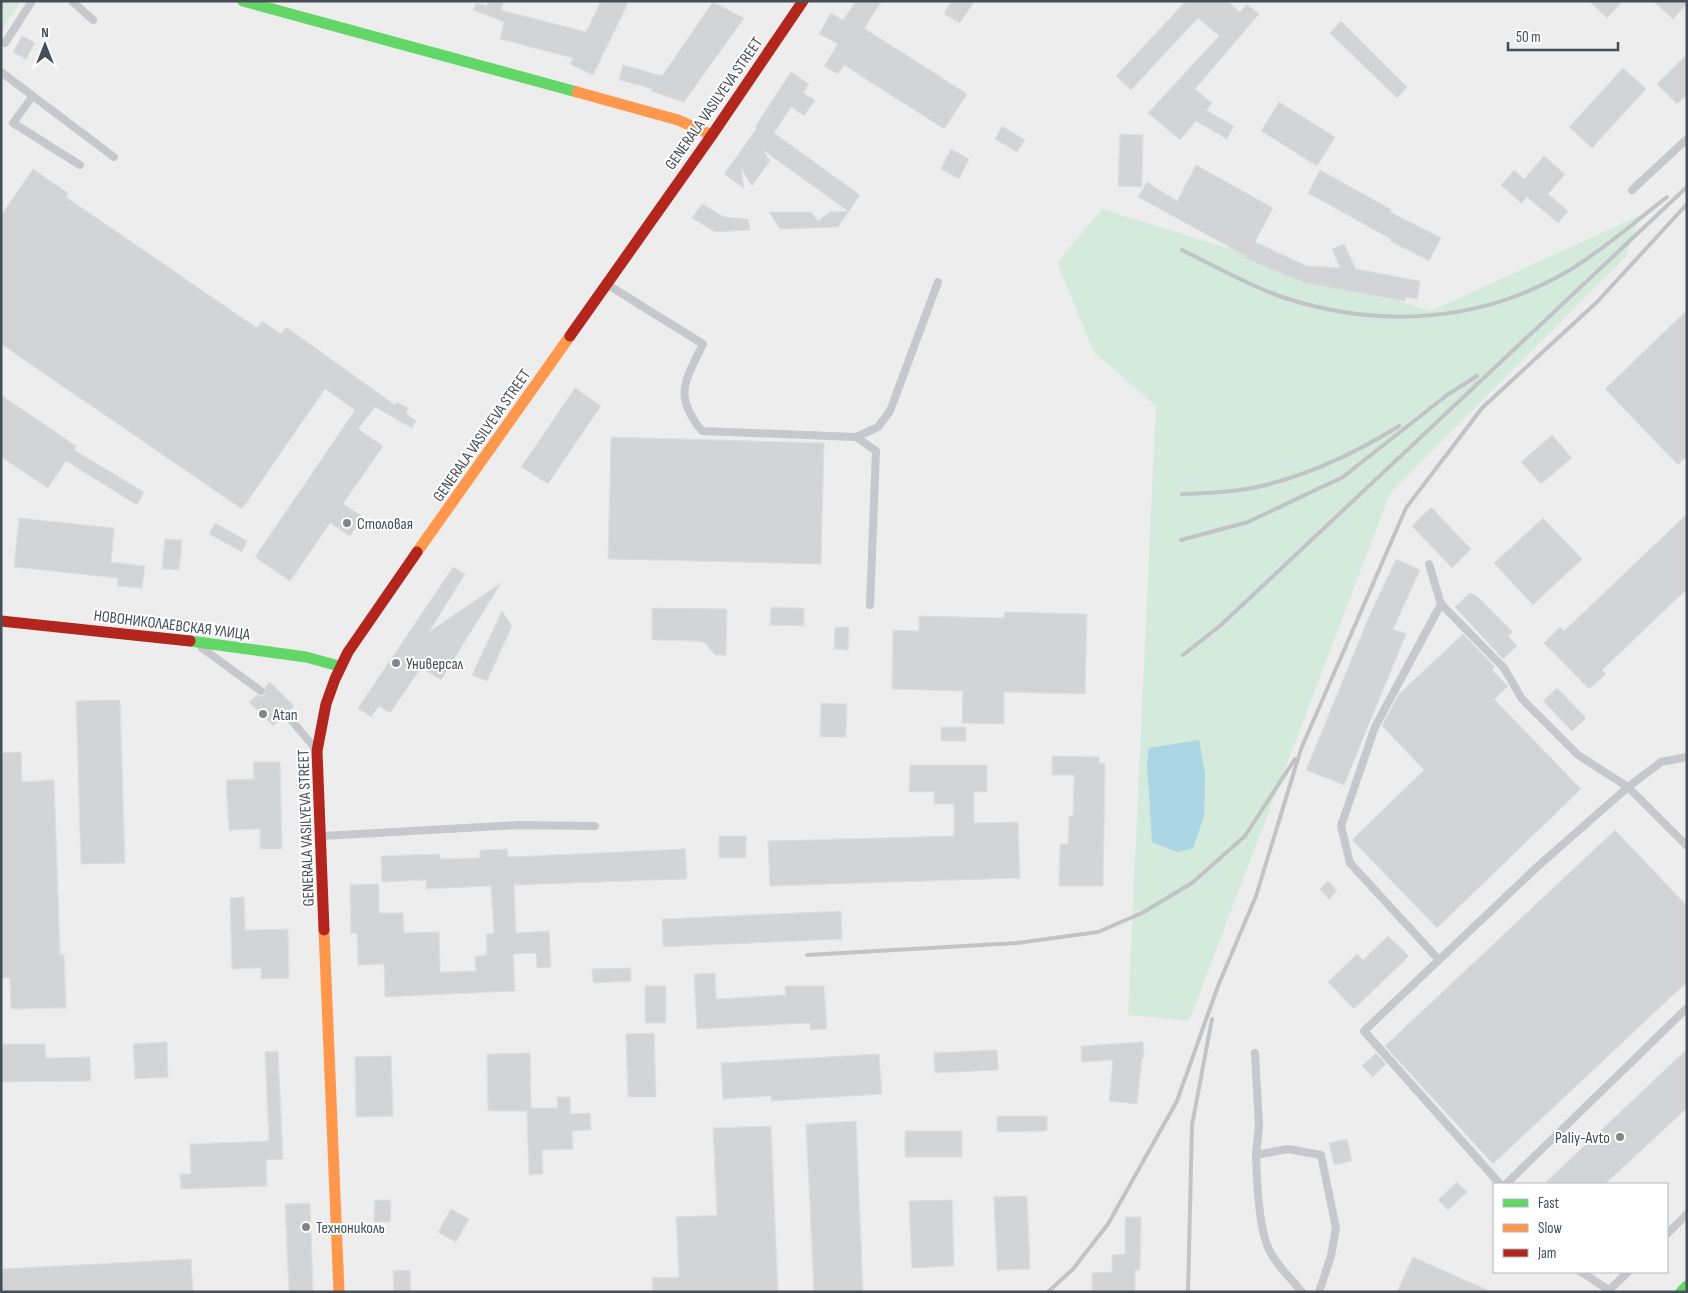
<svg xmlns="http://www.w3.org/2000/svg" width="1688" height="1293" font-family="'Sofia Sans Condensed',sans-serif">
	<rect width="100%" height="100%" fill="#ededed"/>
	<path fill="#d3eadd" d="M1 1H21L1 31Z
		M1102 209 1431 311 1641 215 1626 256 1390 493 1189 1021 1128 1015 1156 406 1094 352 1057 263Z"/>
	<path fill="#acd6e4" d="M1199 740 1205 773 1204 816 1193 848 1177 852 1152 842 1147 764 1149 748Z"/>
	<path fill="#d3d4d6" stroke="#dedfe0" d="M489 1H504L501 10 586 32 601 1H629L593 75 570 64 573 58 500 39 504 22 473 10 476 3 487 6Z
		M856 1H882L864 28 967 94 944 129 844 65 838 74 824 66 838 44 819 34 831 13 843 20Z
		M951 1H975L960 23 944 14Z
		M1186 1H1228L1240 12 1247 4 1259 14 1195 89 1212 103 1206 110 1234 126 1227 139 1196 121 1180 140 1148 113 1219 36 1198 18 1131 90 1116 76Z
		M1589 1H1623L1607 18Z
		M1653 1H1687V4L1673 19Z
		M713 2 744 18 684 102 651 91 653 89 619 80 623 65 662 76Z
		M1341 21 1407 87 1397 98 1330 33Z
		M22 36 35 43 26 59 13 52Z
		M1687 54V95L1677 104 1657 84Z
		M1623 68 1646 89 1592 148 1569 127Z
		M791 72 809 84 803 93 815 100 804 116 791 107 774 133 860 195 838 227 780 229 769 212H811L818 221 830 212 848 211 763 150 770 161 752 186 741 168 744 188 724 174 757 128 755 127Z
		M1279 102 1335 137 1317 166 1261 131Z
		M1002 126 1025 140 1017 152 995 139Z
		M1120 134 1143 135 1142 187 1118 186Z
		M951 149 969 159 959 179 941 169Z
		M1544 156 1565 174 1548 194 1568 211 1558 223 1527 197 1521 203 1501 185 1514 170 1524 179Z
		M1196 165 1273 208 1255 242 1307 266 1340 268 1332 249 1344 244 1356 269 1420 281 1417 299 1405 297V301L1305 283 1244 258 1246 256 1138 197 1147 182 1177 201Z
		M33 169 68 193 66 197 257 328 262 321 281 334 286 327 395 405 397 402 408 408 406 413 416 421 412 428 375 407 358 429 383 446 343 504 363 517 350 536 330 523 290 581 255 557 355 410 325 389 242 509 1 344V215Z
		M1320 170 1392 210 1390 212 1441 238 1429 261 1390 241 1391 239 1308 193Z
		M702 204 724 217 748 219 750 230 715 232 692 218Z
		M1687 310V456L1678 465 1605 389Z
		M575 388 601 406 548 484 521 467Z
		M1 395 76 446 74 450 144 492 137 505 66 461 48 488 1 457Z
		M1552 435 1572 458 1541 484 1521 462Z
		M611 437 824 443 821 564 608 559Z
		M1431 507 1471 549 1452 568 1412 526Z
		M1687 514V589L1602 670 1606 674 1589 689 1544 643 1560 627 1564 631Z
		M19 518 114 528 111 562 145 566 142 588 117 586 118 578 14 567Z
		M1543 518 1582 559 1533 605 1494 563Z
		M215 523 247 541 242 552 209 534Z
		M165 539 182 540 179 570 162 569Z
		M1396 559 1420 570 1393 629 1406 634 1344 785 1306 770 1368 619Z
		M453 567 465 574 429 632 501 583 441 680 421 668 390 713 379 706 371 717 358 708Z
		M1470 593 1477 596 1513 632 1508 636 1517 646 1503 659 1455 607Z
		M771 607 804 608V626L770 625Z
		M652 608 727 609 726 655H715L705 643 697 641 652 640Z
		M502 611 512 626 487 681 472 675Z
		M1005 612 1087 614 1085 694 1004 692V724L962 723 963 691 892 689 893 630 919 631V616L1004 618Z
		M835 627H849L848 650 834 649Z
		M1463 634 1495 667 1492 670 1508 686 1494 699 1581 789 1437 928 1352 840 1424 770 1382 726 1399 694Z
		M270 682 294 706 290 710H282V718L273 726 249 702 257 695 261 697 265 695V687Z
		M1557 688 1586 718 1572 731 1543 701Z
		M120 700 125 863 81 864 76 701Z
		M821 703 847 704 846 737H820Z
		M941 727H966V741H941Z
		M21 752 22 782 54 780 60 954H64L66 1008 11 1009 10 978H1V753Z
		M1052 756 1099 757V763H1105L1103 886H1059L1060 844H1068L1069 816H1073L1074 775H1052Z
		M253 762H280L282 849H260V829L229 830 226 780 254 779Z
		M910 765H987V792H974V823L1018 822 1020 878 770 886 768 841 954 836V804H934V792H909Z
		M1615 830 1687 906V982L1493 1164 1385 1046Z
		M719 836H746V858H719Z
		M507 849 508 857 685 849 687 879 514 885 516 933 549 931 551 967 537 968 536 953 513 954 515 991 385 997 384 964 358 965 357 933 351 934 350 885 379 884V913H403L404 933 439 932 440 972 476 971 475 956 487 955 486 934 494 933 491 886 426 889V880L382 882 381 856 440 854V859L480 858V850Z
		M1328 881 1337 891 1329 899 1320 889Z
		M244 897 245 930 288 929 289 978 261 979V968L232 969 230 898Z
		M841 911 842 939 663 947 662 919Z
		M1388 936 1409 956 1354 1009 1328 982 1357 954 1363 960Z
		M631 968V981L593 983 592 969Z
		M715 973 716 999 786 995 785 986H824L827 1029 810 1030V1023L697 1029 694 974Z
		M645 986H666V1023H645Z
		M654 1033 656 1097H628L626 1034Z
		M167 1042 168 1077 135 1079 133 1044Z
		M1143 1042 1144 1057 1142 1058 1137 1104 1109 1101 1113 1060 1082 1062 1081 1046Z
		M1 1044H45L46 1058 90 1057 91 1081 1 1082Z
		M1687 1049V1108L1605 1184H1544Z
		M997 1050 998 1070 935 1073 934 1053Z
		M278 1051 283 1159 266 1160 267 1186 181 1189 180 1174H191L190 1144 269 1141 265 1052Z
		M530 1053 531 1108H558L557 1097H570L571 1114 590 1113 591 1130 572 1131 573 1149 542 1150 543 1174 529 1175 527 1111H488L487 1054Z
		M1376 1053 1386 1064 1373 1077 1362 1066Z
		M879 1054 882 1094 771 1101V1096L723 1099 721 1063Z
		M391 1056 393 1116 356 1117 355 1057Z
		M997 1116H1047V1131L997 1132Z
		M856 1121 863 1292H814L806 1124Z
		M771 1126 778 1292H653L652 1278 679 1277 676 1217 717 1215 713 1128Z
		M905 1131H962V1157H905Z
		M1347 1139 1352 1161 1334 1165 1329 1143Z
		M1457 1182 1467 1192 1448 1210 1438 1200Z
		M1027 1196 1030 1269 997 1270 994 1197Z
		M375 1200H391L390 1222H374Z
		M952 1200 954 1266 912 1268 909 1201Z
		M310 1203 313 1292H289L285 1204Z
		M451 1209 469 1219 456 1242 438 1232Z
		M1125 1217H1141L1140 1270H1135V1292H1092V1273L1112 1272V1255L1125 1254Z
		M1413 1257 1492 1292H1397Z
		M191 1259 193 1292H1V1269Z
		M410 1270 411 1292H394L393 1271Z"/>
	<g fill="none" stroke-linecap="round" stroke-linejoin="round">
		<path stroke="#c7c8cb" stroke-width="8" d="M72 1 93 20
			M5 43 32 1
			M1 72 114 157
			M32 97 13 123 80 165
			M1632 190 1687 139
			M608 285 703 344C685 381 673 396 702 431L856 437 878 427 890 411 938 282
			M856 437 876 451 870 605
			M1429 564 1441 604 1504 668 1522 699 1578 755 1628 787 1687 846
			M202 648 261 691
			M286 714 314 747
			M323 836 518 825 595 826
			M1439 960 1350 863 1341 826 1375 727 1441 604
			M1255 1053 1259 1126 1256 1155
			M1500 1184 1364 1031 1537 867 1628 787 1661 762 1687 757
			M1506 1184 1687 1008
			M1667 1234 1687 1214
			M1581 1272 1609 1290 1628 1272
			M1302 1292C1290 1277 1274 1263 1267 1245 1258 1219 1257 1182 1256 1155L1288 1149 1321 1155 1336 1228 1331 1256 1319 1292"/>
		<path stroke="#63d668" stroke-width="11" d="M243 1 577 92
			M190 641 306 657 339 666
			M1681 1292 1687 1286"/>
		<path stroke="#ff974d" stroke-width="11" d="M577 92 678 120 712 135
			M417 552 570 336
			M324 930 339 1292"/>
		<path stroke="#b3261e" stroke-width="11" d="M570 336 712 135 803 1
			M1 621 190 641
			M324 930 317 751 326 704 335 679 348 652 417 552"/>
		<path stroke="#c2c3c5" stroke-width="4" d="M1182 250C1215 266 1248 285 1282 297 1379 329 1481 323 1570 270 1604 249 1635 222 1667 197
			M1182 494C1210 493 1239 492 1266 485 1312 473 1359 451 1399 426
			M1181 540 1248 522 1343 477 1447 395 1477 376
			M1183 655 1221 625 1687 187
			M807 955 1017 943 1098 932 1142 913 1192 883 1245 836 1295 759
			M1048 1292 1073 1269 1108 1224 1177 1101 1218 986 1256 896 1301 749 1406 508 1482 408 1597 302 1687 204
			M1188 1292 1192 1125 1212 1019"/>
	</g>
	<g fill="#80868c" stroke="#fff" stroke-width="2">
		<circle cx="347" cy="523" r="5"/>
		<circle cx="396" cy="663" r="5"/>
		<circle cx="263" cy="714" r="5"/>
		<circle cx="1620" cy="1137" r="5"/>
		<circle cx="306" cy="1227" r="5"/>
	</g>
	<g text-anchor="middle" stroke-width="4" stroke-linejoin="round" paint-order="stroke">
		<g font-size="16" fill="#464e57" stroke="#fff">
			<text transform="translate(713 103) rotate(-55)" y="6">GENERALA VASILYEVA STREET</text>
			<text transform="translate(481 435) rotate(-55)" y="6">GENERALA VASILYEVA STREET</text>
			<text transform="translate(172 624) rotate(7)" y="6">НОВОНИКОЛАЕВСКАЯ УЛИЦА</text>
			<text transform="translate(305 828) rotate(-92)" y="6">GENERALA VASILYEVA STREET</text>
		</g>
		<g font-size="16" fill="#464e57" stroke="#fff" text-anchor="start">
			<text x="357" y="529">Столовая</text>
			<text x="406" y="669">Универсал</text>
			<text x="273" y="720">Atan</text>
			<text x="1610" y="1143" text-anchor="end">Paliy-Avto</text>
			<text x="316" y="1233">Технониколь</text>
		</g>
	</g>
	<rect width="1688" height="1293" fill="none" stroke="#464e57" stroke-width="5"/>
	<rect x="1493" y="1183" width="175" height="90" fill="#ffffff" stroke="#b5b8bc"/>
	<rect x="1503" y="1199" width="25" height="8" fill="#63d668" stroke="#b5b8bc"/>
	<text x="1538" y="1208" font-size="15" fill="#464e57">Fast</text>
	<rect x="1503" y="1224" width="25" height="8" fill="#ff974d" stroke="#b5b8bc"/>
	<text x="1538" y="1233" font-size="15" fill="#464e57">Slow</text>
	<rect x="1503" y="1249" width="25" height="8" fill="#b3261e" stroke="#b5b8bc"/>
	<text x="1538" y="1258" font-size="15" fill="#464e57">Jam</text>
	<g transform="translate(45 45)" stroke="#ffffff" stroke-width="4" paint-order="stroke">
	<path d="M0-4L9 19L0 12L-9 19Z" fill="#464e57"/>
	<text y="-8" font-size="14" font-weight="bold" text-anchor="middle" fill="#464e57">N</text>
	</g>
	<path d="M1508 42v8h110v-8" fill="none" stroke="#464e57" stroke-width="2.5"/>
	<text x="1516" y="42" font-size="15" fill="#464e57" stroke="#ffffff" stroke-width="4" paint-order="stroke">50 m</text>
</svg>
